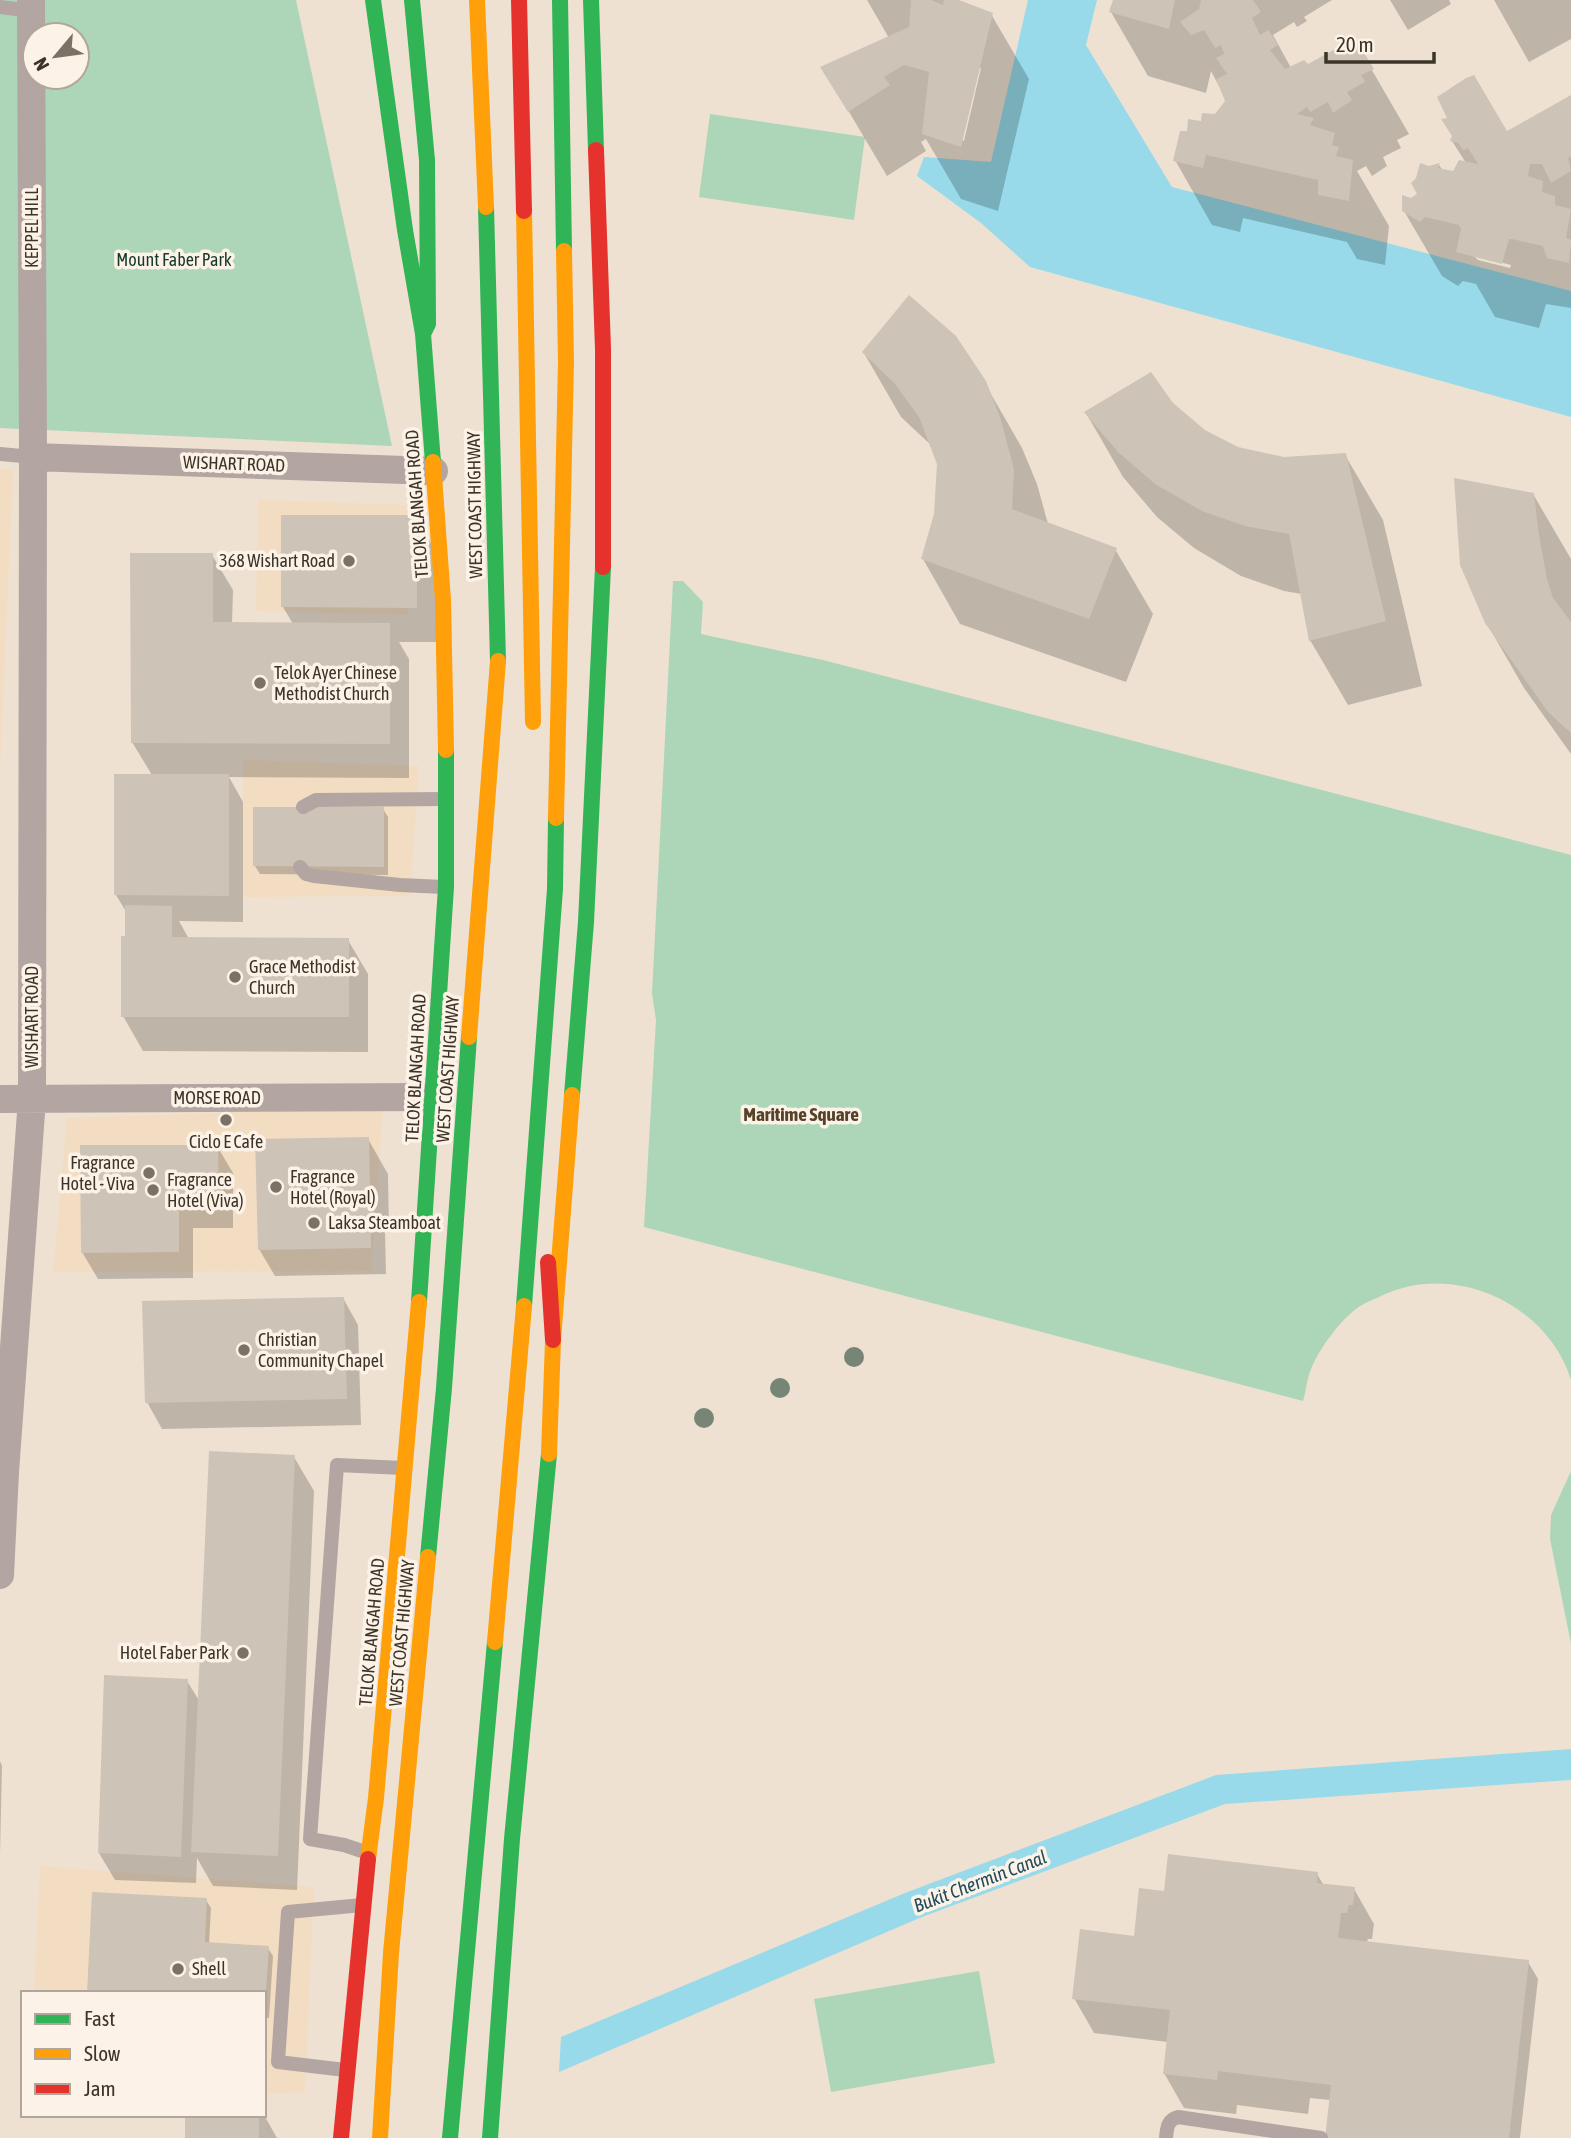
<svg xmlns="http://www.w3.org/2000/svg" width="1571" height="2138" font-family="'Asap Condensed',sans-serif">
	<rect width="100%" height="100%" fill="#eee1d2"/>
	<path fill="#f2ddc3" d="M0 469 13 470 0 773Z
		M258 500 410 505 408 615 256 611Z
		M243 760 419 766 410 896 243 897Z
		M383 1107 371 1271 53 1272 67 1118Z
		M40 1866 314 1887 305 2092 264 2094V1993H34Z"/>
	<path fill="#add6b9" fill-rule="evenodd" d="M0 0H296L392 446 0 428ZM35 35H77V77H35Z
		M710 114 865 137 854 220 699 197Z
		M673 581H683L703 602 701 634 823 660 1571 855V1380C1547 1303 1452 1260 1379 1297 1372 1300 1362 1304 1356 1309 1338 1323 1320 1348 1311 1369 1307 1379 1306 1391 1303 1401L644 1227 656 1020 652 993Z
		M1571 1471V1644L1550 1539 1551 1515Z
		M979 1971 995 2063 831 2092 814 1999Z"/>
	<path fill="#98daea" d="M1028 0H1097L1086 45 1172 187 1571 291V417L1030 267 981 223 917 176 924 157 991 162Z
		M1571 1749V1780L1225 1804 922 1917 559 2072 561 2037 905 1893 1216 1775Z"/>
	<path fill="#0003" fill-rule="evenodd" d="M867 0H959V2L991 14 1029 79 998 211 961 199 926 139 921 142 926 151 887 176 823 68 889 38ZM978 68H981L964 141 961 140Z
		M1115 0H1332L1304 17 1307 21 1297 27 1294 22 1273 35 1291 68 1308 67 1355 41 1409 134 1397 140 1401 148 1383 157 1387 166 1372 176 1366 166 1357 171 1389 226 1385 265 1357 259 1347 242 1243 218 1240 232 1212 225 1175 160 1189 133 1216 116 1227 101 1211 71 1206 93 1148 76 1111 12Z
		M1390 0H1449L1451 4 1408 30Z
		M1494 0H1571V39L1529 62Z
		M1571 97V308L1546 304 1539 328 1495 317 1476 284 1463 281 1458 286 1442 276 1404 211 1411 200 1419 195 1430 168 1439 165 1443 171 1454 173 1466 163 1452 141 1507 133ZM1473 255 1511 265 1510 268 1478 260Z
		M864 353 984 382 1022 448 1037 484 1048 524 1115 549 1153 614 1126 682 960 624 923 559 936 514 939 464 932 446 901 417Z
		M1172 405 1204 431 1237 449 1284 458 1345 455 1383 520 1422 686 1348 705 1310 640 1302 594 1284 591 1241 576 1194 548 1157 517 1123 477 1086 413Z
		M1533 494 1571 559V754L1524 688 1486 622Z
		M416 517 436 552V642H399L409 659V778L229 777 243 802V922L179 921 189 939 348 940 368 974V1052L143 1051 123 1016 127 913 116 895 152 775 132 742 212 555 233 590 232 624H293L283 607Z
		M383 809 388 817V875L260 874 255 866Z
		M368 1139 388 1174 389 1231H385L386 1274 275 1276 259 1249Z
		M217 1146 233 1173V1228H193V1278L98 1279 82 1252Z
		M343 1298 358 1325 361 1425 162 1429 147 1402Z
		M294 1457 314 1491 297 1890 213 1886 197 1858 196 1883 115 1880 99 1853 187 1681 200 1702Z
		M0 1761 2 1766 0 1855Z
		M1317 1874 1324 1886 1354 1889 1374 1924 1372 1939H1368L1367 1942 1528 1962 1538 1979 1520 2138H1326L1330 2100 1310 2098 1308 2114 1237 2105 1236 2114 1184 2108 1164 2073 1168 2042 1094 2033 1074 1998 1135 1938 1165 1892Z
		M206 1900 211 1908 209 1944 268 1948 273 1956 269 2018H264V1993H89Z
		M187 2115H264L277 2138H187Z"/>
	<path fill="#cec3b7" d="M911 0H931L943 5 944 0H959L993 13 961 147 922 134 929 72 904 65 884 77 890 85 848 112 820 67 909 27Z
		M1113 0H1175L1169 29 1109 12Z
		M1201 0H1253L1261 12 1252 18 1260 35 1268 30 1278 45 1270 50 1285 69 1304 60 1308 64 1355 38 1374 69 1361 75 1365 82 1347 92 1352 100 1333 113 1328 102 1310 112 1307 107 1297 114 1314 118 1310 125 1335 133 1332 145 1339 147 1336 156 1353 160 1349 201 1318 195V180L1206 155 1203 168 1173 161 1180 131H1187L1188 119 1201 121 1202 113 1215 114 1225 101 1216 79 1227 74 1216 58 1224 54 1221 45 1215 48 1204 30 1191 35 1180 22 1199 9Z
		M1474 75 1507 131 1571 95V156L1568 158 1571 171 1551 183 1542 164H1530L1528 176 1543 181 1542 192 1555 196V205L1571 209 1566 238 1571 240 1569 263 1547 258 1543 246 1512 239H1509L1502 264 1456 252 1461 229 1459 225 1425 217 1420 222 1402 211V195L1411 198 1417 194 1411 183 1416 178 1420 163 1429 166 1440 163 1438 168 1453 171 1459 160 1478 164 1468 148 1463 150 1458 143 1450 141 1452 136 1441 119 1447 118 1437 97 1466 78Z
		M909 295 956 336 986 381 1000 417 1014 469 1012 509 1117 548 1089 619 921 559 934 514 937 464 919 417 895 384 862 352Z
		M1151 372 1173 403 1205 430 1238 447 1284 457 1346 453 1386 621 1309 641 1289 534 1245 526 1202 511 1155 484 1118 452 1084 412Z
		M1454 478 1534 493 1538 529 1547 579 1553 598 1571 622V733L1548 712 1485 623 1460 565Z
		M281 515H417V608L281 607Z
		M130 553H213V622L390 623V744L131 743Z
		M114 774H229V896L114 895Z
		M253 807H384V867L253 866Z
		M125 905 172 906V937L349 938V1017H121V936H125Z
		M369 1137 371 1248 258 1250 255 1139Z
		M80 1145H218L219 1202H179V1252L81 1253Z
		M344 1297 347 1399 145 1403 142 1301Z
		M209 1451 295 1455 278 1856 191 1852Z
		M104 1675 188 1679 181 1857 98 1853Z
		M1168 1854 1318 1872 1317 1883 1355 1887 1353 1905H1349L1347 1913H1341L1338 1938 1529 1960 1509 2138H1325L1331 2085 1218 2071 1217 2080 1163 2074 1170 2010 1072 1999 1080 1929 1134 1936 1139 1888 1164 1891Z
		M92 1892 207 1898 205 1942 269 1946 266 1993H87Z
		M185 2115H259V2138H185Z"/>
	<g fill="none" stroke-linecap="round" stroke-linejoin="round">
		<path stroke="#b2a5a2" stroke-width="14" d="M0 7 32 11
			M0 454 33 457
			M303 807 316 800 447 799
			M300 867 306 874 314 876 400 885 444 887
			M368 1853 344 1845 310 1839 337 1465 403 1468
			M345 2070 278 2062 288 1912 362 1905
			M1166 2138C1167 2128 1167 2120 1178 2117L1321 2138"/>
		<path stroke="#b2a5a2" stroke-width="28" d="M33 457 434 471
			M0 1099 434 1097
			M0 1575 5 1472 32 1099 33 457 31 0"/>
		<path stroke="#30b455" stroke-width="16" d="M373 0 405 230 423 334 433 462
			M412 0 427 160 428 324 423 334
			M560 0 564 251
			M591 0 596 150
			M486 207 498 661
			M572 1095 586 922 603 567
			M419 1302 446 887V750
			M524 1306 555 889 556 818
			M428 1557 444 1388 469 1037
			M450 2138 495 1642
			M490 2138 512 1839 549 1454"/>
		<path stroke="#ff9f0a" stroke-width="16" d="M477 0 486 207
			M524 211 533 722
			M433 462 443 600 446 750
			M556 818 566 361 564 251
			M469 1037 498 661
			M549 1454 553 1340 572 1095
			M495 1642 524 1306
			M368 1859 376 1798 419 1302
			M380 2138 391 1953 428 1557"/>
		<path stroke="#e5322d" stroke-width="16" d="M519 0 524 211
			M596 150 603 349V567
			M548 1262 553 1340
			M341 2138 368 1859"/>
	</g>
	<g fill="#778576">
		<circle cx="854" cy="1357" r="10"/>
		<circle cx="780" cy="1388" r="10"/>
		<circle cx="704" cy="1418" r="10"/>
	</g>
	<g fill="#7b7164" stroke="#fcf2e7" stroke-width="2.5">
		<circle cx="349" cy="561" r="7"/>
		<circle cx="260" cy="683" r="7"/>
		<circle cx="235" cy="977" r="7"/>
		<circle cx="226" cy="1120" r="7"/>
		<circle cx="149" cy="1173" r="7"/>
		<circle cx="276" cy="1187" r="7"/>
		<circle cx="153" cy="1190" r="7"/>
		<circle cx="314" cy="1223" r="7"/>
		<circle cx="244" cy="1350" r="7"/>
		<circle cx="243" cy="1653" r="7"/>
		<circle cx="178" cy="1969" r="7"/>
	</g>
	<g text-anchor="middle" stroke-width="7" stroke-linejoin="round" paint-order="stroke">
		<g font-size="18" fill="#3d3428" stroke="#fcf2e7">
			<text transform="translate(32 228) rotate(-90)" y="6">KEPPEL HILL</text>
			<text transform="translate(234 464) rotate(2)" y="6">WISHART ROAD</text>
			<text transform="translate(417 504) rotate(-94)" y="6">TELOK BLANGAH ROAD</text>
			<text transform="translate(475 505) rotate(-91)" y="6">WEST COAST HIGHWAY</text>
			<text transform="translate(32 1017) rotate(-90)" y="6">WISHART ROAD</text>
			<text transform="translate(416 1068) rotate(-87)" y="6">TELOK BLANGAH ROAD</text>
			<text transform="translate(448 1069) rotate(-86)" y="6">WEST COAST HIGHWAY</text>
			<text x="217" y="1104">MORSE ROAD</text>
			<text transform="translate(372 1632) rotate(-85)" y="6">TELOK BLANGAH ROAD</text>
			<text transform="translate(402 1633) rotate(-85)" y="6">WEST COAST HIGHWAY</text>
		</g>
		<g font-size="18" fill="#153a2a" stroke="#fcf2e7">
			<text x="174" y="266">Mount Faber Park</text>
		</g>
		<g font-size="18" fill="#3d3428" stroke="#fcf2e7" text-anchor="start">
			<text x="335" y="567" text-anchor="end">368 Wishart Road</text>
			<text x="274" y="679">Telok Ayer Chinese<tspan x="274" dy="21">Methodist Church</tspan></text>
			<text x="249" y="973">Grace Methodist<tspan x="249" dy="21">Church</tspan></text>
			<text x="226" y="1148" text-anchor="middle">Ciclo E Cafe</text>
			<text x="135" y="1169" text-anchor="end">Fragrance<tspan x="135" dy="21">Hotel - Viva</tspan></text>
			<text x="290" y="1183">Fragrance<tspan x="290" dy="21">Hotel (Royal)</tspan></text>
			<text x="167" y="1186">Fragrance<tspan x="167" dy="21">Hotel (Viva)</tspan></text>
			<text x="328" y="1229">Laksa Steamboat</text>
			<text x="258" y="1346">Christian<tspan x="258" dy="21">Community Chapel</tspan></text>
			<text x="229" y="1659" text-anchor="end">Hotel Faber Park</text>
			<text x="192" y="1975">Shell</text>
		</g>
		<g font-size="19" font-weight="bold" fill="#554229" stroke="#fcf2e7">
			<text x="801" y="1121">Maritime Square</text>
		</g>
		<g font-size="19" font-style="italic" fill="#214d5a" stroke="#fcf2e7">
			<text transform="translate(980 1881) rotate(-21)" y="7">Bukit Chermin Canal</text>
		</g>
	</g>
	<rect x="21" y="1991" width="245" height="126" fill="#fcf2e7" stroke="#b0a69b" stroke-width="2"/>
	<rect x="35" y="2014" width="35" height="10" fill="#30b455" stroke="#b0a69b" stroke-width="2"/>
	<text x="84" y="2026" font-size="21" fill="#3d3428">Fast</text>
	<rect x="35" y="2049" width="35" height="10" fill="#ff9f0a" stroke="#b0a69b" stroke-width="2"/>
	<text x="84" y="2061" font-size="21" fill="#3d3428">Slow</text>
	<rect x="35" y="2084" width="35" height="10" fill="#e5322d" stroke="#b0a69b" stroke-width="2"/>
	<text x="84" y="2096" font-size="21" fill="#3d3428">Jam</text>
	<g transform="translate(56 56) rotate(241)"><circle r="33" fill="#fcf2e7" stroke="#b0a69b" stroke-width="2"/>
	<path d="M0-5L12 26L0 18L-12 26Z" fill="#7b7164"/>
	<text y="-10" font-size="19" font-weight="bold" text-anchor="middle" fill="#3d3428">N</text>
	</g>
	<path d="M1326 52v10h108v-10" fill="none" stroke="#3d3428" stroke-width="3.5"/>
	<text x="1336" y="52" font-size="21" fill="#3d3428" stroke="#fcf2e7" stroke-width="5" paint-order="stroke">20 m</text>
</svg>
